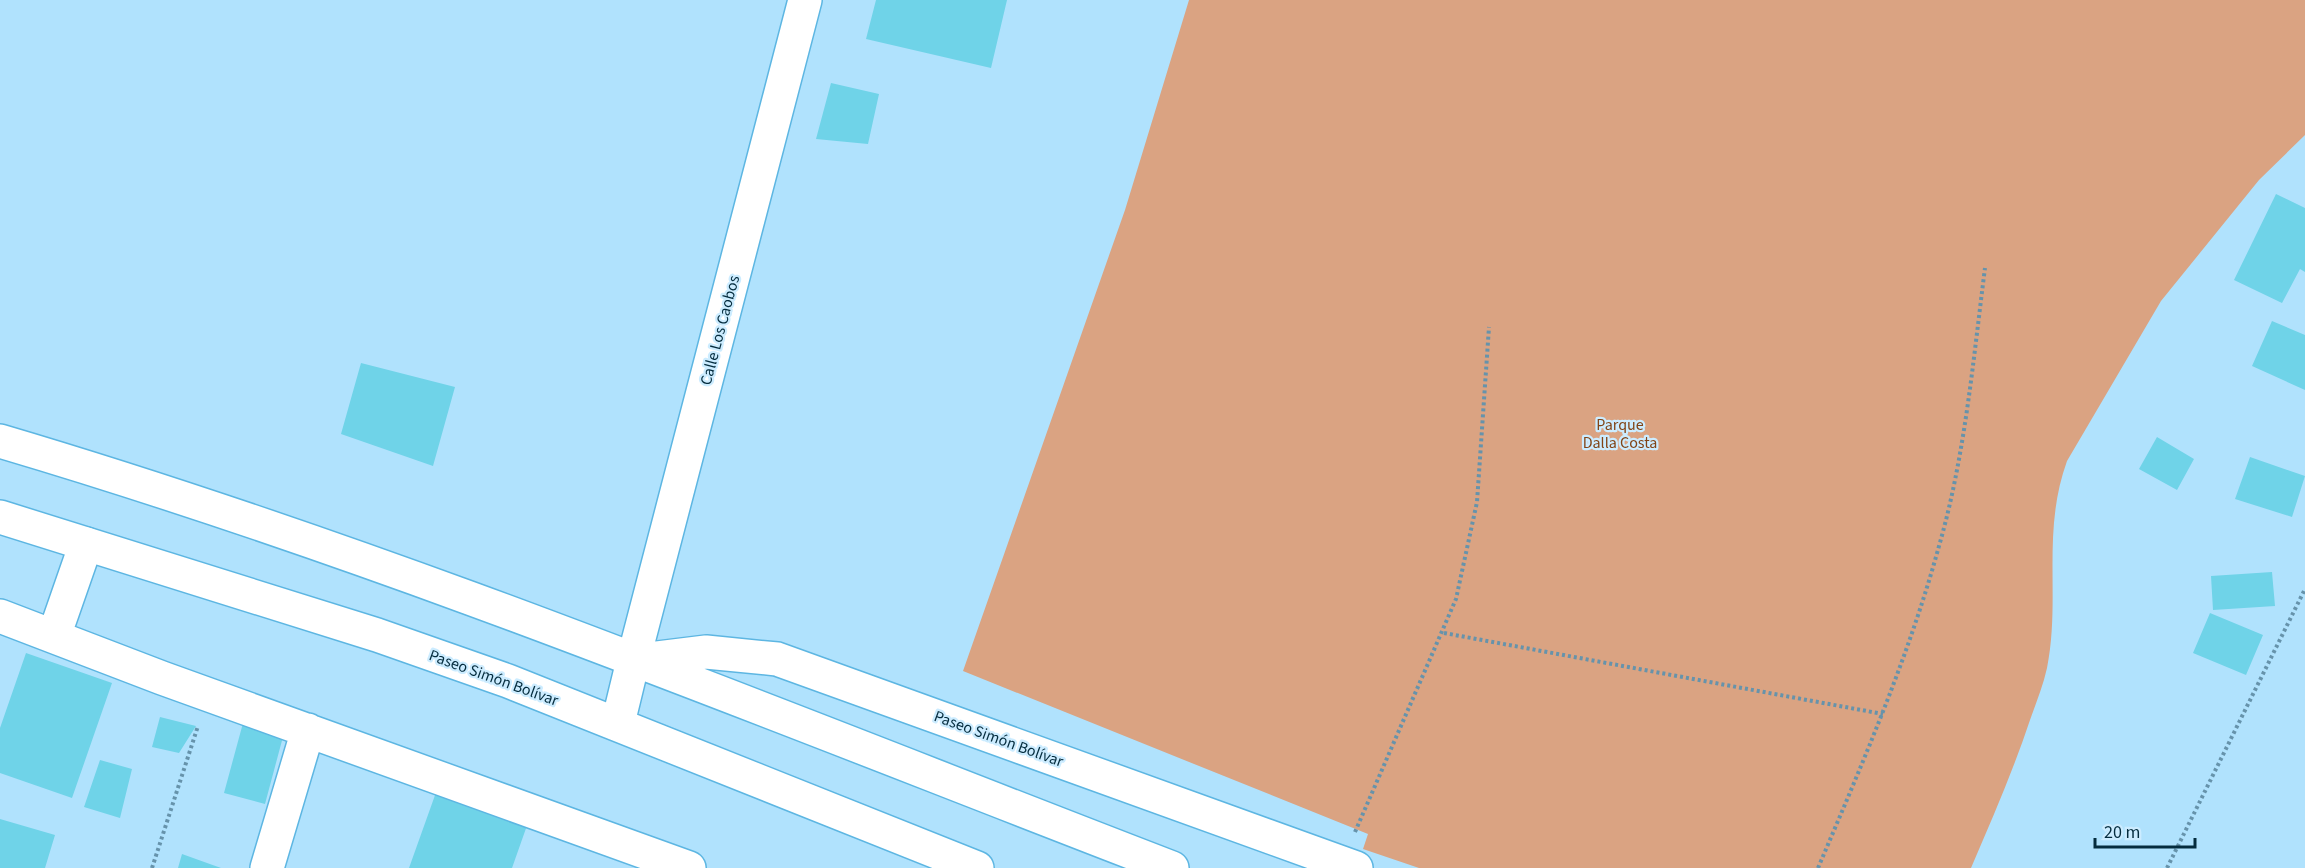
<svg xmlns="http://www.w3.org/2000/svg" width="2305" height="868" font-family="'Source Sans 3',sans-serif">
	<rect width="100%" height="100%" fill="#b0e2fd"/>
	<path fill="#daa382" d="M1189 0H2305V135L2259 180 2161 301 2067 461C2041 533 2061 598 2047 668 2043 686 2036 703 2030 720 2013 771 1992 819 1971 868H1419L1363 849 1368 834 963 671 1125 210Z"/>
	<path fill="#6fd3e8" d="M876 0H1007L991 68 866 39Z
		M831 83 879 94 868 144 816 139Z
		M2276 194 2305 208V272L2300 269 2282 303 2234 280Z
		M2272 321 2305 335V390L2252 366Z
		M361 363 455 387 433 466 341 434Z
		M2157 437 2194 459 2177 490 2139 469Z
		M2250 457 2305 476 2292 517 2235 499Z
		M2272 572 2275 606 2213 610 2211 576Z
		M2210 613 2263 635 2246 675 2193 653Z
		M26 653 112 683 72 798 0 773V728Z
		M160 717 196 726 179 753 152 747Z
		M243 723 284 733 265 804 224 793Z
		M100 760 132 769 120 818 84 807Z
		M439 784 530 817 512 868H409Z
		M0 819 55 835 45 868H0Z
		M182 854 221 868H178Z"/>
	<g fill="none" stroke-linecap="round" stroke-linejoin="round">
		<g stroke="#5db6e2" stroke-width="36">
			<path id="minor" d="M805 0 633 661 706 652 777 659 1356 868
				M0 616 162 678 689 868
				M54 636 86 544
				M267 868 308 730"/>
		</g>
		<g stroke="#5db6e2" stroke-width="36">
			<path id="major" d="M0 441C399 559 784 719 1172 868
				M0 517 377 635 508 681 977 868
				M618 723 633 661"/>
		</g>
		<path stroke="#6693ab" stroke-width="4" stroke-dasharray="3 3" stroke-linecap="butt" d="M1444 633 1883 714
			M1355 832 1456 599 1477 502 1489 327
			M152 868 198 726
			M1818 868C1863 762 1909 656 1939 546 1965 456 1973 361 1985 268
			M2167 868 2305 589"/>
		<use href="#minor" stroke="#fff" stroke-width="33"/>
		<use href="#major" stroke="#fff" stroke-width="33"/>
	</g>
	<g text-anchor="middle" stroke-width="4.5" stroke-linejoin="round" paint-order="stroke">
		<g font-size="16" fill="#042c3e" stroke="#ccecff">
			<text transform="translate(719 330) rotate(-75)" y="6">Calle Los Caobos</text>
			<text transform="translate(494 677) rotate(20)" y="6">Paseo Simón Bolívar</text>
			<text transform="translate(999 738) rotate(20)" y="6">Paseo Simón Bolívar</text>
		</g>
		<g font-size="16" fill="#824416" stroke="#ccecff">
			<text x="1620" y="430">Parque<tspan x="1620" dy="18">Dalla Costa</tspan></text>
		</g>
	</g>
	<path d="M2095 838v9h100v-9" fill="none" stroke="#042c3e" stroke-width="3"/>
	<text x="2104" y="838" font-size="18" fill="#042c3e" stroke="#ccecff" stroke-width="4.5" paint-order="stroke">20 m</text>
</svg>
